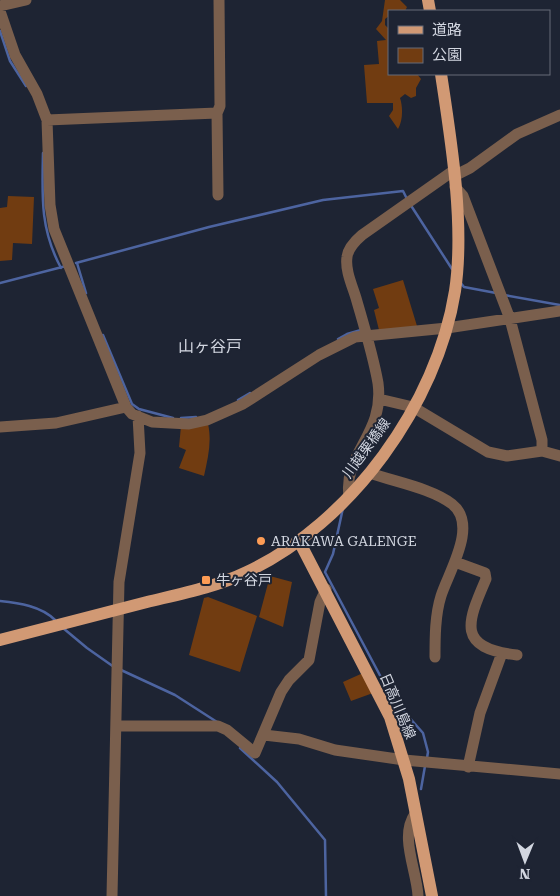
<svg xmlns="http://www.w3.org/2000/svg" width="560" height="896" font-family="'Roboto Serif','Noto Sans JP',serif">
	<rect width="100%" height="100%" fill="#1e2433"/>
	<path fill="#713c11" d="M385 0H400L407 7 405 11H389V16L385 19V25L389 29V74H417L421 79 416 88V96L411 98 405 94 400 98C403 107 403 121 398 129L389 116 393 110V103H367L364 65 379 64 377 41 386 40 376 29 382 21Z
		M8 196 34 197 32 244 13 243 12 260 0 261V208L7 207Z
		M403 280 417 326 379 330 374 310 379 308 373 289Z
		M208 424C212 441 208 458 204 476L179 468 186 450 179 447 181 426Z
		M270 576 292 582 283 627 259 617Z
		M208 597 257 616 240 672 189 655 204 598Z
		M363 673 373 693 351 701 343 682Z"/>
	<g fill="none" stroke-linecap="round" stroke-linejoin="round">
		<path stroke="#4d64a0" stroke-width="2.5" d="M0 31 10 61 26 86
			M43 153C42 196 40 229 61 268
			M410 204 452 269
			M76 263 209 227 323 200 403 191 407 199
			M77 263 86 293
			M460 282 464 287 496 293
			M0 283 66 266
			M504 295 560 305
			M103 335 132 404 139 409 173 418
			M338 339 347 334 361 330 362 332
			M238 400 250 393
			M181 418 196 417
			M343 508 333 554 325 572 392 698 423 733 428 752 427 758
			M0 601C19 603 41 606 55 620
			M63 628 87 648 114 667
			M121 670 175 695 217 722
			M240 748 277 782 325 840 326 896
			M421 789 425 766"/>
		<path stroke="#7a5f4d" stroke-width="11" d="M0 6 26 0
			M0 11 15 55 37 94 47 120 50 205 54 229 126 407 132 414 152 422 189 424 207 420 243 404 319 355 355 337 447 328 560 311
			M217 113 218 195
			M47 120 217 113 220 106 219 0
			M454 176 470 168 517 134 560 115
			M379 399 413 407 488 452 507 456 542 451V440L510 319 463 196 455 187
			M0 427 56 423 126 407
			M542 451 560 456
			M370 473C395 482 431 488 452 504 479 525 448 573 441 596 435 615 435 638 435 657
			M349 496C343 453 385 434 378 383 373 355 364 326 356 298 352 285 345 270 347 257 348 248 355 241 362 235L453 171
			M455 562 485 573 486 579C467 623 456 648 517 655
			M116 726H218L227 730 255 753 281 692 289 680 309 660 320 602 326 589
			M264 735 299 739 335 750 404 760 560 774
			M468 767 480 713 502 653
			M415 814C399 836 417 871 418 896
			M112 896 119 582 140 453 138 416"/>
		<path stroke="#d19974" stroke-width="12" d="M428 0 430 11
			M299 541 390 717 409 779 432 896
			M0 640C49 627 98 615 147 602 180 594 216 587 247 572 351 523 437 404 455 291 465 225 451 140 441 74"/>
	</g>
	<g fill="#fd9c55" stroke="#1e2433" stroke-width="2">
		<circle cx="261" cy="541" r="5"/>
		<rect x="201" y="575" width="10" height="10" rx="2.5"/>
	</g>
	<g text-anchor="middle" stroke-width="4" stroke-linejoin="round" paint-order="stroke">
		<g font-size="14" fill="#d2d6e0" stroke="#1e2433">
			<text transform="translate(366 448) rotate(-54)" y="5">川越栗橋線</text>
			<text transform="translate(398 706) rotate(67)" y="5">日高川島線</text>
		</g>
		<g font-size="14" fill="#d2d6e0" stroke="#1e2433" text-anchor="start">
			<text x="271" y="546">ARAKAWA GALENGE</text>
			<text x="216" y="585">牛ヶ谷戸</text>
		</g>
		<g font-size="16" fill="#d2d6e0" stroke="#1e2433">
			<text x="210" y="352">山ヶ谷戸</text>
		</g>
	</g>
	<rect x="388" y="10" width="162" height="65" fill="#1e2433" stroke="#666b78"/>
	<rect x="398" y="26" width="25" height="8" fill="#d19974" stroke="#666b78"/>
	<text x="432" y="35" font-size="15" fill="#d2d6e0">道路</text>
	<rect x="398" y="48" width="25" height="15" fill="#713c11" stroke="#666b78"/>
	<text x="432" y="60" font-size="15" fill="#d2d6e0">公園</text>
	<g transform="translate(525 861) rotate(181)" stroke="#1e2433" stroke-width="4" paint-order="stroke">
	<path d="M0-4L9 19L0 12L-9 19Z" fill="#d2d6e0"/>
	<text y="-8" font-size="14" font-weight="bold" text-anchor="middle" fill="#d2d6e0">N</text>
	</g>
</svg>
